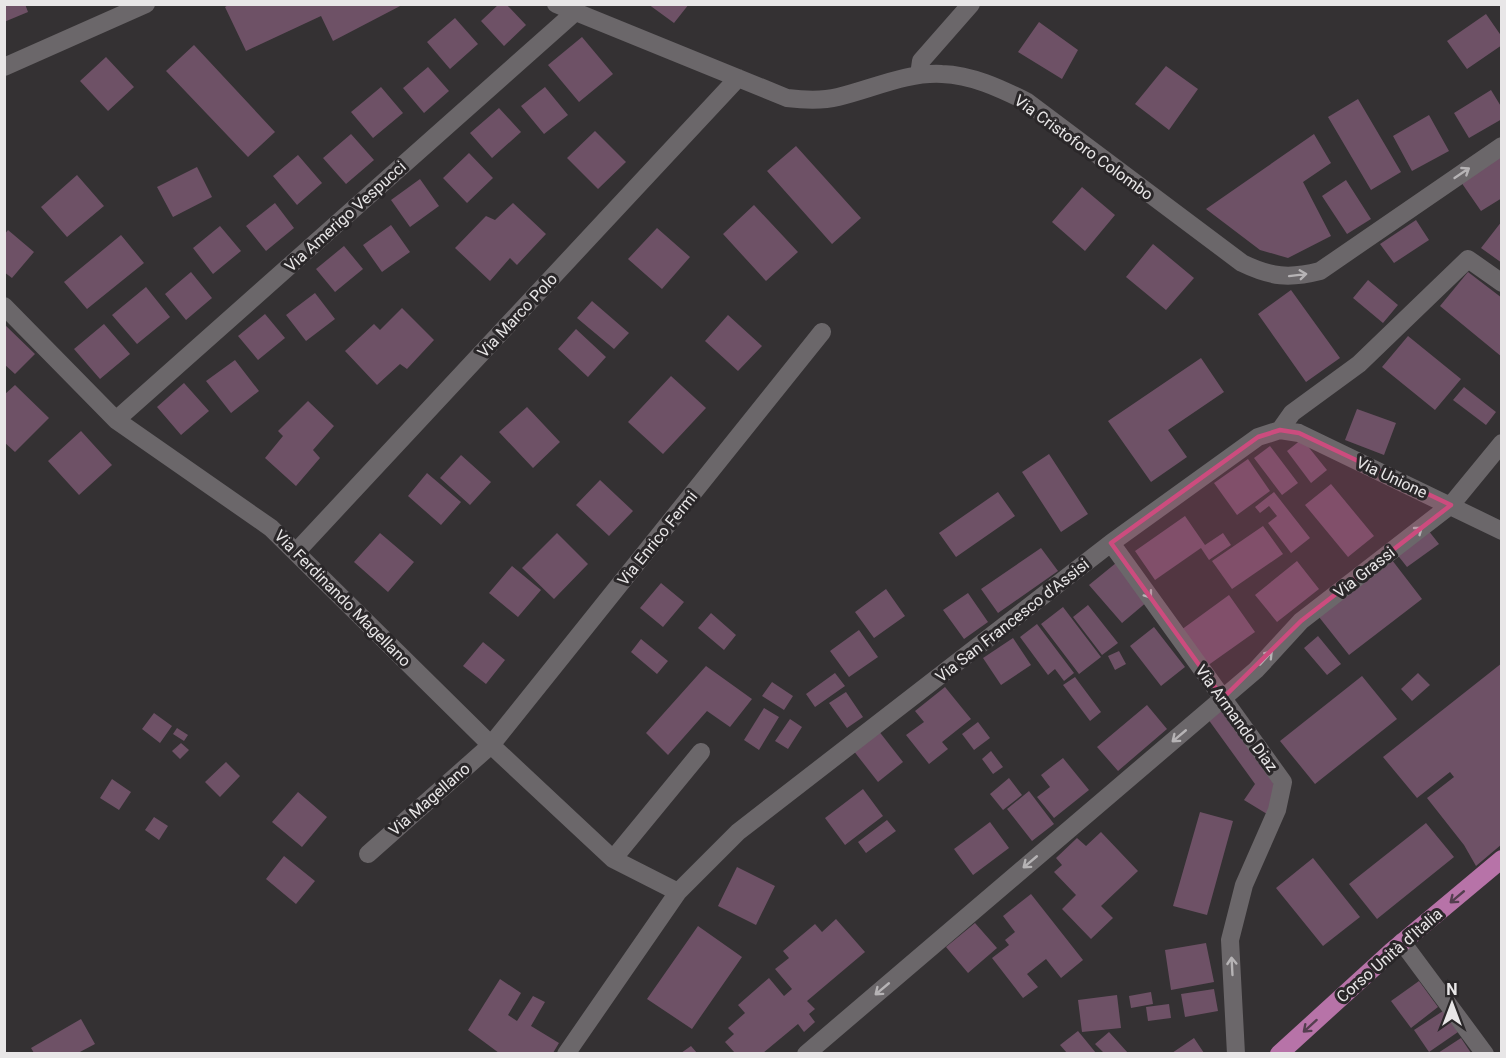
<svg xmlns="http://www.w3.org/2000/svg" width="1506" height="1058" font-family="Roboto,sans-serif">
	<rect width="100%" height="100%" fill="#343133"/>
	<path fill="#6e5166" d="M4 4H25L28 12 4 22Z
		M230 4H404L333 41 321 16 246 51 225 7Z
		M499 4H506L526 25 504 46 481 21Z
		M648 4H689L674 23Z
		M1486 14 1502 37V45L1467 69 1447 41Z
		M455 18 478 44 450 69 427 42Z
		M1039 22 1078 50 1062 79 1018 52Z
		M582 37 613 74 579 102 548 65Z
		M194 45 275 132 248 157 166 71Z
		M106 57 134 87 108 111 80 81Z
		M1166 66 1198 89 1169 130 1135 104Z
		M428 67 449 91 424 113 403 88Z
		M381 87 403 113 373 138 351 112Z
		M545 87 568 115 544 134 521 106Z
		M1491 90 1502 108V119L1469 138 1454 113Z
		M1358 99 1401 172 1371 190 1328 117Z
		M499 108 521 132 492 158 470 133Z
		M1429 115 1449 151 1412 171 1393 136Z
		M595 131 626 162 598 189 567 158Z
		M351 134 374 160 346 184 323 158Z
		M1314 134 1331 163 1303 182 1331 236 1288 258 1260 250 1206 209Z
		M796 146 861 218 832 244 767 171Z
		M469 153 493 178 467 203 443 178Z
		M1502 154V198L1481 211 1461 182Z
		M298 155 322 183 297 205 273 176Z
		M197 167 212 197 173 217 157 187Z
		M77 175 104 206 67 237 41 207Z
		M420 179 439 206 410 227 391 200Z
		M1346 180 1371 219 1347 234 1322 196Z
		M1082 187 1115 215 1085 251 1052 222Z
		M275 203 294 228 266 251 246 226Z
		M513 203 546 234 517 265 510 258 490 281 455 248 486 216 495 220Z
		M754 205 798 252 766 281 723 234Z
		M1416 220 1429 240 1394 263 1380 244Z
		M1502 221V263L1481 248Z
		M391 225 410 252 382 272 363 245Z
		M220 226 241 251 213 274 193 248Z
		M657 228 690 257 662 289 628 259Z
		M8 230 34 252 12 278 4 272V235Z
		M121 235 144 263 87 309 64 282Z
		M1153 244 1194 278 1166 310 1126 277Z
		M344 246 363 269 335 292 316 269Z
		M191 272 212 298 186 320 165 294Z
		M1468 272 1502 298V357L1440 306Z
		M1368 280 1398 305 1383 323 1353 298Z
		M146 287 170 317 137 344 112 315Z
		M1291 290 1340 358 1306 382 1258 314Z
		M315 293 335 319 306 341 286 315Z
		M592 301 629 333 614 349 577 318Z
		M402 308 434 340 407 369 400 364 377 385 345 351 374 324 380 330Z
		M265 314 285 338 258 360 238 336Z
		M728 315 762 346 738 371 705 341Z
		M4 324 35 354 15 374 4 364Z
		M104 324 130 354 100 379 74 349Z
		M576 329 606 357 588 377 558 349Z
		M1408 336 1461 379 1435 410 1382 367Z
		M1201 358 1224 392 1168 430 1187 457 1151 482 1108 421Z
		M235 360 259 391 231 413 206 381Z
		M671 376 706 408 663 454 628 422Z
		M184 383 209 411 181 435 157 407Z
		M15 385 49 418 15 452 4 442V395Z
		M1464 387 1496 412 1486 425 1453 400Z
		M308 401 334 426 313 450 320 458 296 486 265 458 283 436 278 431Z
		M527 407 560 442 533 468 499 432Z
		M1357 409 1396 423 1384 455 1345 440Z
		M81 431 112 465 79 495 48 461Z
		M1302 439 1327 470 1311 483 1287 451Z
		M1270 446 1298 483 1282 495 1254 458Z
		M1049 454 1088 514 1061 532 1022 472Z
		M461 455 491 482 470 505 440 478Z
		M1248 459 1270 491 1237 515 1214 483Z
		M427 473 461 502 441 525 408 496Z
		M600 480 633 511 609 536 576 505Z
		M1331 484 1374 536 1348 557 1305 505Z
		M998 492 1015 516 956 557 939 533Z
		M1274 492 1310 538 1291 553 1268 523 1277 516 1269 506 1260 513 1255 507Z
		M1185 516 1205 545 1223 533 1231 545 1209 560 1201 548 1155 580 1135 551Z
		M1263 526 1283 554 1232 589 1212 561Z
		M1428 530 1439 544 1407 567 1396 553Z
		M380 533 414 562 388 592 354 562Z
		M557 533 588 564 554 599 522 568Z
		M1041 548 1058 571 998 613 981 589Z
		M1392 560 1422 599 1349 655 1319 617Z
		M1297 561 1319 589 1277 622 1255 595Z
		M1116 563 1148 601 1122 623 1089 585Z
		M512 566 541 590 518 617 489 593Z
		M661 583 684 602 663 627 640 608Z
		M886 589 905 616 874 638 855 612Z
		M968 593 988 622 964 639 943 610Z
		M1229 595 1255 632 1207 666 1181 630Z
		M1088 605 1118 643 1102 655 1073 617Z
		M1063 607 1101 657 1079 674 1041 624Z
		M711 613 736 635 724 650 698 628Z
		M1037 624 1074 673 1064 681 1055 669 1048 675 1020 637Z
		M1154 627 1185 667 1161 686 1130 646Z
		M859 630 878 657 849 677 830 651Z
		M1318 636 1341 664 1327 675 1304 648Z
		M1013 638 1031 665 1001 685 983 658Z
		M641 639 668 661 657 674 631 652Z
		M483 642 505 660 486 684 463 666Z
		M1119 651 1126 664 1115 670 1108 656Z
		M1502 663V844L1476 866 1464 845 1427 798 1454 777 1450 772 1417 798 1383 757Z
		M706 666 752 699 730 727 707 711 668 755 646 733Z
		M835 673 845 686 815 707 806 694Z
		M1418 673 1430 685 1412 701 1401 689Z
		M1362 676 1397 719 1315 784 1280 741Z
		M1075 677 1101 712 1090 721 1063 685Z
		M772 682 793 696 784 710 762 696Z
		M945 687 971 719 942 742 948 749 929 764 906 735 924 722 915 711Z
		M846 692 863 717 847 728 829 703Z
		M1147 705 1167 729 1118 771 1097 747Z
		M1224 707 1264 761 1277 792 1267 814 1244 800 1255 784 1208 719Z
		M764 708 779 717 759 750 744 740Z
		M154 713 172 726 160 743 142 729Z
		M790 719 802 727 788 749 775 741Z
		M978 722 990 738 974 750 962 734Z
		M177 728 188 735 184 741 173 734Z
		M878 730 903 762 878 782 853 750Z
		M181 743 189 750 180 759 172 751Z
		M991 751 1003 767 993 774 982 759Z
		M1063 758 1089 790 1054 818 1037 797 1050 787 1041 775Z
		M226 762 240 776 220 797 205 782Z
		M1009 778 1022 795 1003 810 990 794Z
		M112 779 131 792 119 810 100 798Z
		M863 789 883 816 845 845 825 818Z
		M1029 791 1054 824 1032 841 1007 809Z
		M298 792 327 817 302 847 272 822Z
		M1200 812 1233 821 1207 915 1173 906Z
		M154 817 168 826 159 840 145 830Z
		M887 820 896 831 866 853 858 842Z
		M990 822 1009 848 973 875 954 849Z
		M1426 823 1454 857 1377 919 1349 884Z
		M1101 832 1138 871 1101 906 1113 918 1091 939 1062 909 1076 895 1054 872 1062 865 1056 858 1077 838 1086 846Z
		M284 856 315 881 296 904 266 879Z
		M1313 858 1360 917 1323 946 1276 888Z
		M737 867 775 886 756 925 718 906Z
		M1031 894 1083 960 1061 978 1046 959 1027 974 1038 987 1023 998 992 958 1009 945 1005 940 1015 932 1003 916Z
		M836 919 865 952 807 1001 815 1009 809 1014 815 1022 804 1032 798 1024 763 1053H735L725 1042 734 1034 728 1028 745 1013 738 1005 769 978 784 996 792 989 775 969 789 958 783 951 815 924 822 932Z
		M975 923 997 948 968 973 946 947Z
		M698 926 742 957 692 1029 647 999Z
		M1206 943 1214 982 1171 990 1165 950Z
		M500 979 521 993 508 1015 517 1021 533 996 545 1002 531 1026 559 1043 553 1053H499L468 1030Z
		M1419 981 1438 1007 1411 1028 1391 1001Z
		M1214 989 1218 1011 1185 1017 1181 994Z
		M1151 992 1153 1004 1131 1008 1129 996Z
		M1117 995 1121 1028 1082 1032 1078 1000Z
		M1169 1004 1171 1018 1148 1021 1146 1007Z
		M1443 1011 1458 1032 1429 1052 1414 1030Z
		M81 1019 95 1044 78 1053H34L31 1048Z
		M1078 1031 1096 1053H1067L1060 1045Z
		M1109 1032 1128 1053H1104L1095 1044Z
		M1194 1038 1204 1053H1172Z
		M1461 1038 1471 1053H1438Z
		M691 1046 697 1053H681Z"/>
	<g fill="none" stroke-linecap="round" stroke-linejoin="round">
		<path stroke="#6b676a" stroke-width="18" d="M556 4 787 98C804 100 822 101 838 97 872 89 907 72 942 74 972 75 999 88 1026 101L1242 263C1271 277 1289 279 1320 271L1502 146
			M4 67 146 4
			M919 75 921 61 971 4
			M4 306 116 420 271 528 491 745 613 859 678 892
			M116 420 574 13
			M1280 430 1299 433 1502 531
			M1111 543 1283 782 1277 810 1244 885 1230 940 1236 1054
			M297 551 738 78
			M368 854 491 745 822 332
			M613 859 701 752
			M1402 942 1485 1054
			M566 1054 678 892 738 832 1111 543 1258 437 1280 430 1292 413 1359 364 1468 259 1502 283
			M806 1054 1256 670 1301 621 1451 505 1502 443"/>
		<path stroke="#b773a8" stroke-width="18" d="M1279 1054 1392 951 1502 859"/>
	</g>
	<defs><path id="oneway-shaft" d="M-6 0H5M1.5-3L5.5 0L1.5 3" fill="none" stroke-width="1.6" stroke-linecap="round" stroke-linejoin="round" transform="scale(1.5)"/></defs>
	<g stroke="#b6b3b5">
		<use href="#oneway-shaft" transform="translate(1462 173) rotate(-34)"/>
		<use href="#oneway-shaft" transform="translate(1298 275) rotate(-7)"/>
		<use href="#oneway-shaft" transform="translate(1415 533) rotate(-38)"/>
		<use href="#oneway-shaft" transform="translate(1146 591) rotate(54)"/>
		<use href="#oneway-shaft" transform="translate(1266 658) rotate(-47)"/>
		<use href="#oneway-shaft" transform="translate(1179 736) rotate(140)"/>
		<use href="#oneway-shaft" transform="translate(1030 862) rotate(140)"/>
		<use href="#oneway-shaft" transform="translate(1232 966) rotate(-93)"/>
		<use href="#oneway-shaft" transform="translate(882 989) rotate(140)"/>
	</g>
	<g stroke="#543e4f">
		<use href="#oneway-shaft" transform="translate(1457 897) rotate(140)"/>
		<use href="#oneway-shaft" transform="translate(1310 1026) rotate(138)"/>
	</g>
	<path fill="#cc4c7e" fill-opacity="0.2" stroke="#cc4c7e" stroke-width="4.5" stroke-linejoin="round" d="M1280 430 1299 433 1451 505 1301 621 1223 698 1111 543 1258 437Z"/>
	<g text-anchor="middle" stroke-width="6" stroke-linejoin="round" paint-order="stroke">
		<g font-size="16" fill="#e8e6e7" stroke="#2a2729">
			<text transform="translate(1084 147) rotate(36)" y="6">Via Cristoforo Colombo</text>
			<text transform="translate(345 216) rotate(-42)" y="6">Via Amerigo Vespucci</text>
			<text transform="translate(517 315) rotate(-47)" y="6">Via Marco Polo</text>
			<text transform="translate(1392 477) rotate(25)" y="6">Via Unione</text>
			<text transform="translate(657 538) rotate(-51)" y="6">Via Enrico Fermi</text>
			<text transform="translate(1364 572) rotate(-38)" y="6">Via Grassi</text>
			<text transform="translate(343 598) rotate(45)" y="6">Via Ferdinando Magellano</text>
			<text transform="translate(1012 620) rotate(-38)" y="6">Via San Francesco d'Assisi</text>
			<text transform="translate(1237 718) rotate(54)" y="6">Via Armando Diaz</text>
			<text transform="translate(429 799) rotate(-41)" y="6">Via Magellano</text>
			<text transform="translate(1389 955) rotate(-41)" y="6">Corso Unità d'Italia</text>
		</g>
	</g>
	<rect width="1506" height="1058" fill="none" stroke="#e8e6e7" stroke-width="12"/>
	<g transform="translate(1452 1004)" stroke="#2a2729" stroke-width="4.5" paint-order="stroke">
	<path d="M0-4.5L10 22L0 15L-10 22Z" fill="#e8e6e7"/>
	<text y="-9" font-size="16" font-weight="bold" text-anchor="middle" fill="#e8e6e7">N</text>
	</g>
</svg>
